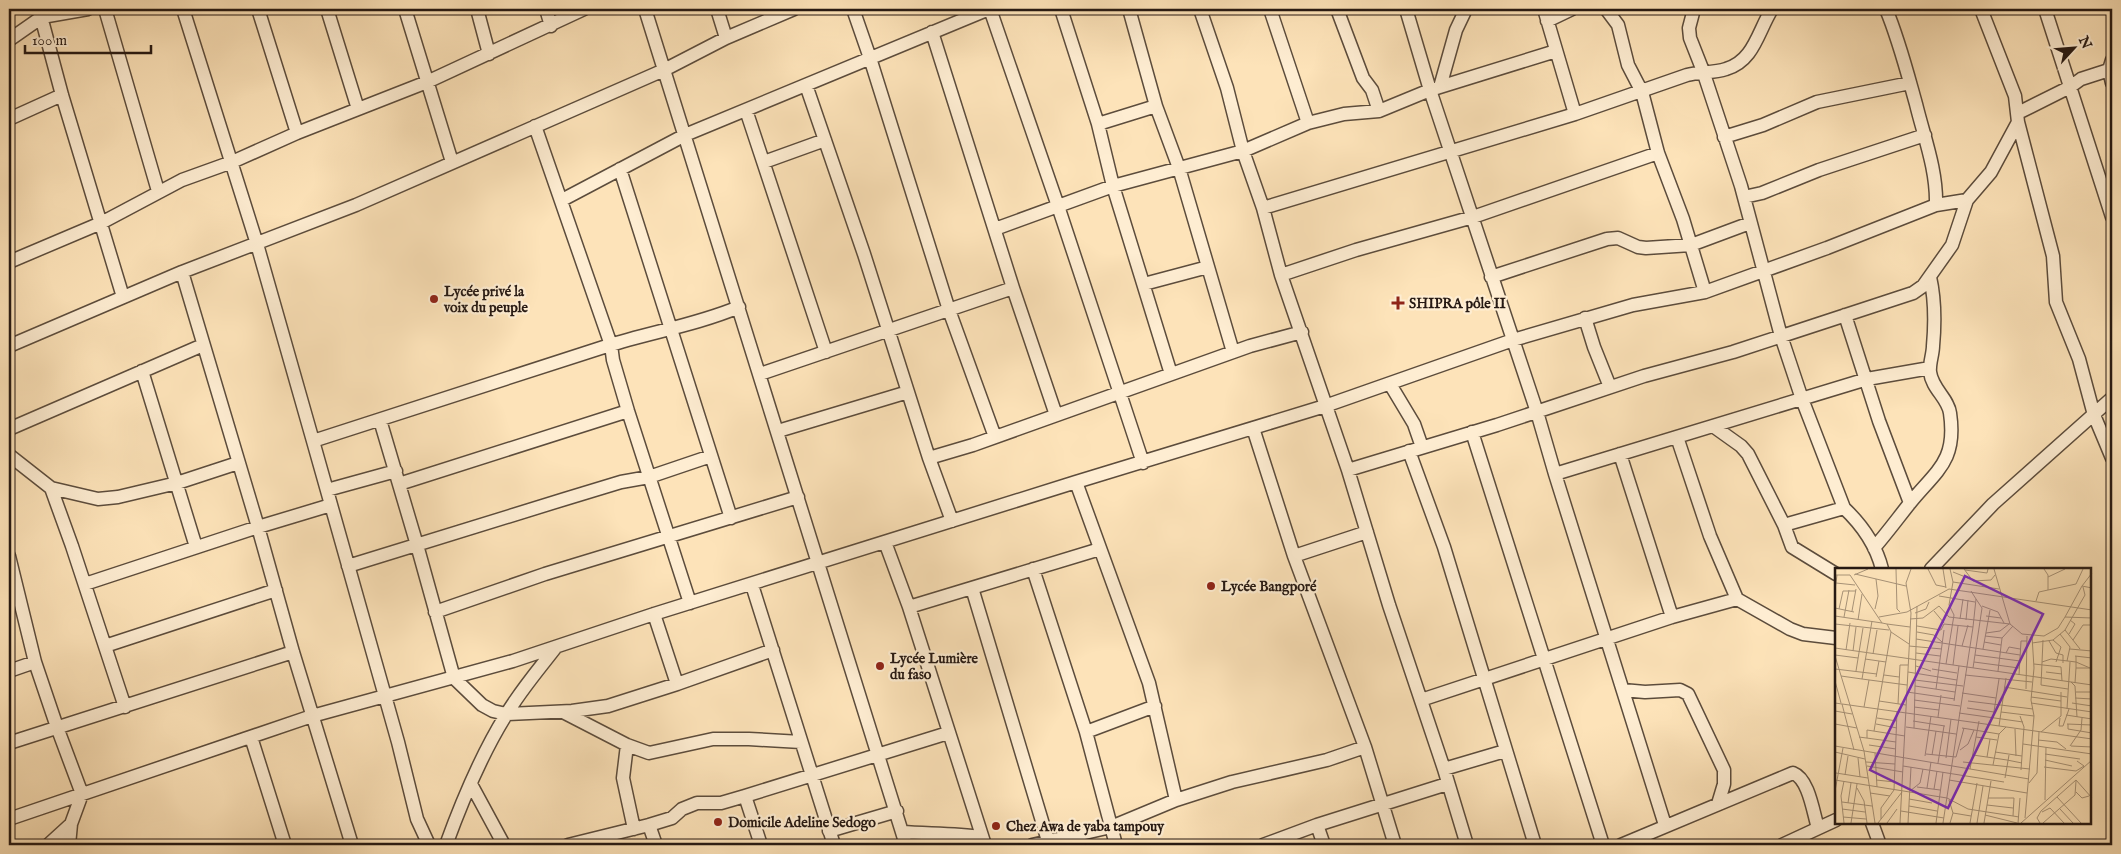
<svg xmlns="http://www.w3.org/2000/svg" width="2121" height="854" font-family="'IM FELL English',serif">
	<rect width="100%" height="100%" fill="#fde3b9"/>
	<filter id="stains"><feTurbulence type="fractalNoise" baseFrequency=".004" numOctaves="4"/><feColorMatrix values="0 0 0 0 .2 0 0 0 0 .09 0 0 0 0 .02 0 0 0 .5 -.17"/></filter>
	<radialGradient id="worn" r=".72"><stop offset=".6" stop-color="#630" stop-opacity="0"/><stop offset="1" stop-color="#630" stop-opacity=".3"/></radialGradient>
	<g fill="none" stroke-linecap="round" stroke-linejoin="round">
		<g stroke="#5c4c3c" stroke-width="15">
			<path id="minor" d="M39 9 62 95 123 297
				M105 9 158 191
				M183 9 257 244 313 441 398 742 417 819 429 845
				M258 9 297 133
				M327 9 358 109
				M405 9 452 162
				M477 9 489 54
				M546 9 551 26
				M645 9 906 845
				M717 9 726 38
				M853 9 870 58 949 310 995 437
				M990 9 1058 206 1143 463
				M1061 9 1098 124 1113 186 1171 374
				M1200 9 1227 88 1243 151 1263 208 1281 275 1348 470 1389 605 1444 769 1467 845
				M1270 9 1308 123
				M1337 9 1363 78 1372 90 1379 111
				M1406 9 1430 90 1537 412 1555 474 1665 825
				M1544 9 1575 114
				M1606 9 1618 25 1628 65 1642 92 1658 153 1683 219 1705 292
				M1694 9 1689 28 1690 38 1703 71 1741 186 1781 336 1802 399 1844 508C1862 525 1876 545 1882 569
				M1886 9C1899 40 1907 72 1916 104 1924 137 1937 170 1936 205
				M1981 9 2015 96 2018 122 2053 256 2056 302 2079 359 2094 415 2112 458
				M2045 9 2112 217
				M1547 21 1572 9
				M932 32 1013 288 1056 415
				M9 40 42 17 88 9
				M2112 60 2109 70 2112 83
				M806 85 864 254 929 458 952 521
				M1440 87 1456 30 1466 9
				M1156 106 1179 168 1233 352
				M746 110 826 352
				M2018 113 2070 87 2081 79 2112 69
				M9 119 62 95
				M1098 124 1156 106 1129 9
				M535 126 611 345 613 360 628 411 690 603
				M1724 137 1763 125 1817 102 1910 83
				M764 162 825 140
				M620 169 731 518
				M1744 197 1762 193 1819 170 1925 135
				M562 200 685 135 989 9
				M1263 208 1575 114 1687 75C1699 72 1714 73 1726 69 1754 61 1758 31 1772 9
				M995 229 1113 186 1243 151 1308 123 1344 114 1379 111 1430 90 1556 51
				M9 262 101 223 182 180 232 162 297 133 427 82 584 9
				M182 272 258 527 293 652 352 845
				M1281 275 1356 250 1473 217 1658 153
				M1491 277 1607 239 1618 238 1638 247 1646 248 1691 245 1750 223
				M1144 284 1208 267
				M1845 315 1879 421 1910 503
				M1585 318 1594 347 1610 387
				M9 346 182 272 356 205 664 70 726 38 794 9
				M142 371 196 547
				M760 374 1013 288
				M1390 384 1414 424 1422 447
				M380 420 417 545 454 678 482 705 493 711 506 714 572 711 608 706 677 684 773 650
				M1713 426 1741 446 1748 454 1784 525 1792 547 1836 574
				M1253 428 1294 556 1365 747 1395 845
				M9 429 203 345
				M778 431 908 392
				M1472 432 1603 845
				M1677 437 1710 536 1737 599 1790 629 1803 634 1836 638
				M313 441C411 409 509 377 607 346 651 332 696 325 739 307
				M1409 451 1444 547 1535 845
				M1620 454 1672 617
				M9 455 51 488 98 499 118 497 177 483 238 463
				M929 458 973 445 1250 346 1302 332
				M1348 470 1497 425 1644 376 1733 352 1913 293 1923 286 1952 245 1967 200
				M1555 474 1867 379 1930 368
				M1076 482 1149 683 1176 800
				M399 484 628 411
				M51 488 72 546 125 707
				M327 490 396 471
				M1784 525 1844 508
				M885 542 909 607 985 845
				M1874 548C1887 533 1898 518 1910 503 1937 470 1957 461 1950 413 1948 398 1932 389 1930 372 1929 364 1933 354 1933 346 1935 324 1935 299 1930 277
				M9 556 35 662 57 727 82 794 71 824 69 845
				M1294 556 1367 532
				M348 566 565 499 621 482 649 477 711 456
				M1033 569 1086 732 1116 845
				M1931 569 1993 504 2112 398
				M85 584 258 527 331 505
				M752 585 834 845
				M972 588 1048 841
				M909 607 1100 549
				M435 612 545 574 798 497
				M654 614 677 684
				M105 646 276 590
				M9 671 35 662
				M1623 690 1645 692 1680 690 1688 694 1724 770V784L1718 804
				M1421 700 1672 617 1737 599
				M563 712 627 745 649 753 713 739H749L801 742
				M1086 732 1155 706
				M251 737 285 845
				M9 743 293 652
				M627 745 623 778 634 829
				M1444 769 1505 751
				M471 784 504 845
				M745 796 761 845
				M9 819 312 716 513 661 654 614 1076 482 1325 406 1513 340 1633 305 1705 292 1827 248 1936 205 1967 200 1991 172 2018 122
				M1872 823 1880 845
				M649 825 656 845
				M1317 825 1324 845
				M829 831 897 811
				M902 832C928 834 955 833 981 837
				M48 845 71 824
				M446 845C462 801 481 755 506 715 520 691 539 669 556 647
				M568 845 649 825 672 818 682 809 697 803H721L745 796 948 733
				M1032 845 1111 827 1176 800 1232 782 1327 760 1365 747
				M1263 845 1317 825 1447 784
				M1621 845 1793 773C1809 779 1813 812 1818 828
				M1782 845 1836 820"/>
		</g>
		<use href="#minor" stroke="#feedd2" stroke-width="12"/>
	</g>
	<g fill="#8f2418" stroke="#feedd2" stroke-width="2">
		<circle cx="434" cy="299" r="5"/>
		<path d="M1395.5 295.5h5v5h5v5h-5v5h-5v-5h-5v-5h5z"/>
		<circle cx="1211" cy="586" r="5"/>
		<circle cx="880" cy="666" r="5"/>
		<circle cx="718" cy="822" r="5"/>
		<circle cx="996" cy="826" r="5"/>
	</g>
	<g text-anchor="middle" stroke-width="4.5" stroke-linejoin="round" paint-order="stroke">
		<g font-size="14" font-weight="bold" fill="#261913" stroke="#feedd2" text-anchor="start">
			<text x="444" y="296">Lycée privé la<tspan x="444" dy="16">voix du peuple</tspan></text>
			<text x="1409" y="308">SHIPRA pôle II</text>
			<text x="1221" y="591">Lycée Bangporé</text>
			<text x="890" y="663">Lycée Lumière<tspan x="890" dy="16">du faso</tspan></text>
			<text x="728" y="827">Domicile Adeline Sedogo</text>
			<text x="1006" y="831">Chez Awa de yaba tampouy</text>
		</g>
	</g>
	<g transform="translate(1835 568)">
		<rect width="256" height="256" fill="#fde3b9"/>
		<path fill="none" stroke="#a79277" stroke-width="1" d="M61 1 62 41 65 44M93 1 101 17 111 19M108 1 111 20M129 1 138 13 156 12 160 7M159 1 175 56 187 66 209 68 223 60 230 49 257 50M130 2 152 5 153 1M118 4 133 10M257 5 247 18 257 20M20 6 71 18M0 7H15L47 55 52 56 56 64 74 76M19 7 33 1M213 9 230 1M118 14 164 21M1 15 20 17M0 22 2 7M213 22 241 16 248 1M104 28 140 34M201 33 204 24 213 22V7L209 1M147 38 163 44 169 55M0 40 19 44M4 41 8 23H21M40 41 43 28 41 11M17 43 21 21M99 43 109 55M80 45 91 41 94 34M0 48 47 55M151 48 166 50M9 49 14 22M44 49 72 44 114 21 257 42M230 49 247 18M75 51 88 50 104 38 114 49 175 56M125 51 128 31M23 52 27 26M131 52 133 32M0 56 54 62M52 56 75 59M82 58 106 62M106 62 109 56 138 59M230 62 245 81M82 64 99 67 107 74M151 65 165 63 174 56M225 66 235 79 232 93M234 66 240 56 235 52M150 68 167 70 178 58M81 71 185 87M208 72 206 117 233 121M218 72 226 79 221 94M238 72 248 57H257M214 73 221 85 228 87V95M149 74 166 77M197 75 218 72 230 62 250 27 248 19M74 78 107 81M127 78 133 57M0 80 257 117M148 81 155 42M235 81 257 83M11 82 15 55M18 83 21 59M81 85 105 88M171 85 174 79 185 81M38 86 42 62M0 87 23 90M140 87 185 93M0 88 29 183 40 255M240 88 257 90M241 88V94L255 100M30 91 51 94M139 94 184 100M207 94 216 91 241 94V100M111 96 119 47 114 37 118 14 115 1M199 96 226 99 227 113M118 97 123 58M81 98 96 103M138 100 147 40 141 31M0 101 42 106M97 101 122 105M21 103 28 60M163 103 167 70M73 104 122 112M211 104 227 106M49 107 64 109M130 107 197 114M184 107 186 73H192M6 108 27 111 37 53M41 109 44 93M27 111 72 117M80 112 128 118M0 113 6 135M236 114 240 118 242 149M240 115 241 100H257M80 118 120 124M169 119 232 129M101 121 109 62M191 121 192 68M72 124 120 131M241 124H257M127 125 161 130M196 129 226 133M240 130 257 131M79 132 125 138M44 133 71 137M119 133 124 98M133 133 198 141M0 135 257 171M196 135 257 144M237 135 257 138M7 136 19 182M63 136 65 97H73M29 139 34 112M79 139 104 142M132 140 159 144M232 141 235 94M0 143 17 146M166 144 199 148M124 145 188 154M231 147 257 151M185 148 189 159 186 202M103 149 106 127M42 150 62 153M158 150 164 111M225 150 224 158H228L234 141M78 153 110 158M0 156 22 160M41 156 62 160M232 156 257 157M233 156V161L257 165M164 158 171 110M71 159 121 166M79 160 82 38M127 160 164 166M180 161 181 188M39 163 56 64M206 164 226 148V124M24 169 61 174M141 169 162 172M32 170V162L70 168M203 172 222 174 231 181M188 176 257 186M34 177 61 181M0 178 194 211M235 178 246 162 247 150M236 178 257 179M125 182 133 176 139 162M0 184 30 191M160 184 187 188M40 185 42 219M91 186 121 189 129 160M210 186 245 191M97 187 101 163M138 187 172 192M90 188 96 148M152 189 155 171M23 190 25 209M111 190 116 151M172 192 187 195M210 192 237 198M31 194 60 196M128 194 195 201M103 195 109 158M158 197 164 166 171 159M32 198 68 204M68 198 169 214M209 199 241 203 249 198 242 193M135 201 144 153M1 205 33 210M10 207 13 188M170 210 174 187M0 212 112 230 133 241 178 248M41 212 60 214M114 212 192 225M241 212 257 230M194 215 202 205 204 164M82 219 105 222M22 220 29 233 32 255M92 220 96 194M99 221 102 203M0 223 8 180M75 223 85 215 88 201M241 224 247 230 254 228M35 225 55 228M222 229 246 255M153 230H179L178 248 184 249M74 231 97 235M114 232 118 245 115 255M210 232 211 179M7 234 37 238M13 235 16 215M152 237 178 240M74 238 102 243M7 241 30 244M225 241 238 255M66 243 109 250M207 244 215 240 229 255M118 245 136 248M150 247 182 255M8 249 31 251M190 250 199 148 196 132 199 100 197 68M46 251V240L59 222 62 143M9 255 6 228 9 213M16 255 22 216M43 255 67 224M52 255 62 241M65 255 76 45 71 15 76 1M73 255 76 199M101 255 108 204M108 255 138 59 141 31 136 23M135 255 142 215M142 255 148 218M149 255 156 213M183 255 185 230M186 255 257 192M205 255 202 250 206 243 241 212M208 255 240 227 241 213"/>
		<path fill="#7b2cbf" fill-opacity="0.15" stroke="#7b2cbf" stroke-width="2.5" d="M130 8 208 46 113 240 35 202Z"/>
		<rect width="256" height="256" fill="none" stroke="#261913" stroke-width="2.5"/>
	</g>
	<rect width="2121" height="854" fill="none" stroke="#fde3b9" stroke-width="30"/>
	<rect x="10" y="10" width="2101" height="834" fill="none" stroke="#261913" stroke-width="2.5"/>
	<rect x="15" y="15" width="2091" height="824" fill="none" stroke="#261913"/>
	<g transform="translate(2074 48) rotate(64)" stroke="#feedd2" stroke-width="4" paint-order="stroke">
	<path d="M0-4L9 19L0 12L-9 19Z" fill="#261913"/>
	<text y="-8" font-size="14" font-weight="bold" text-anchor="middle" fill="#261913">N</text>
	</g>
	<path d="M25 45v8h126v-8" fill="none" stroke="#261913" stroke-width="2.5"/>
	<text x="32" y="45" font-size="15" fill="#261913" stroke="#feedd2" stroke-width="4" paint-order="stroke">100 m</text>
	<rect width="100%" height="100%" filter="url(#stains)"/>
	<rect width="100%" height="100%" fill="url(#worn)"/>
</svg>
